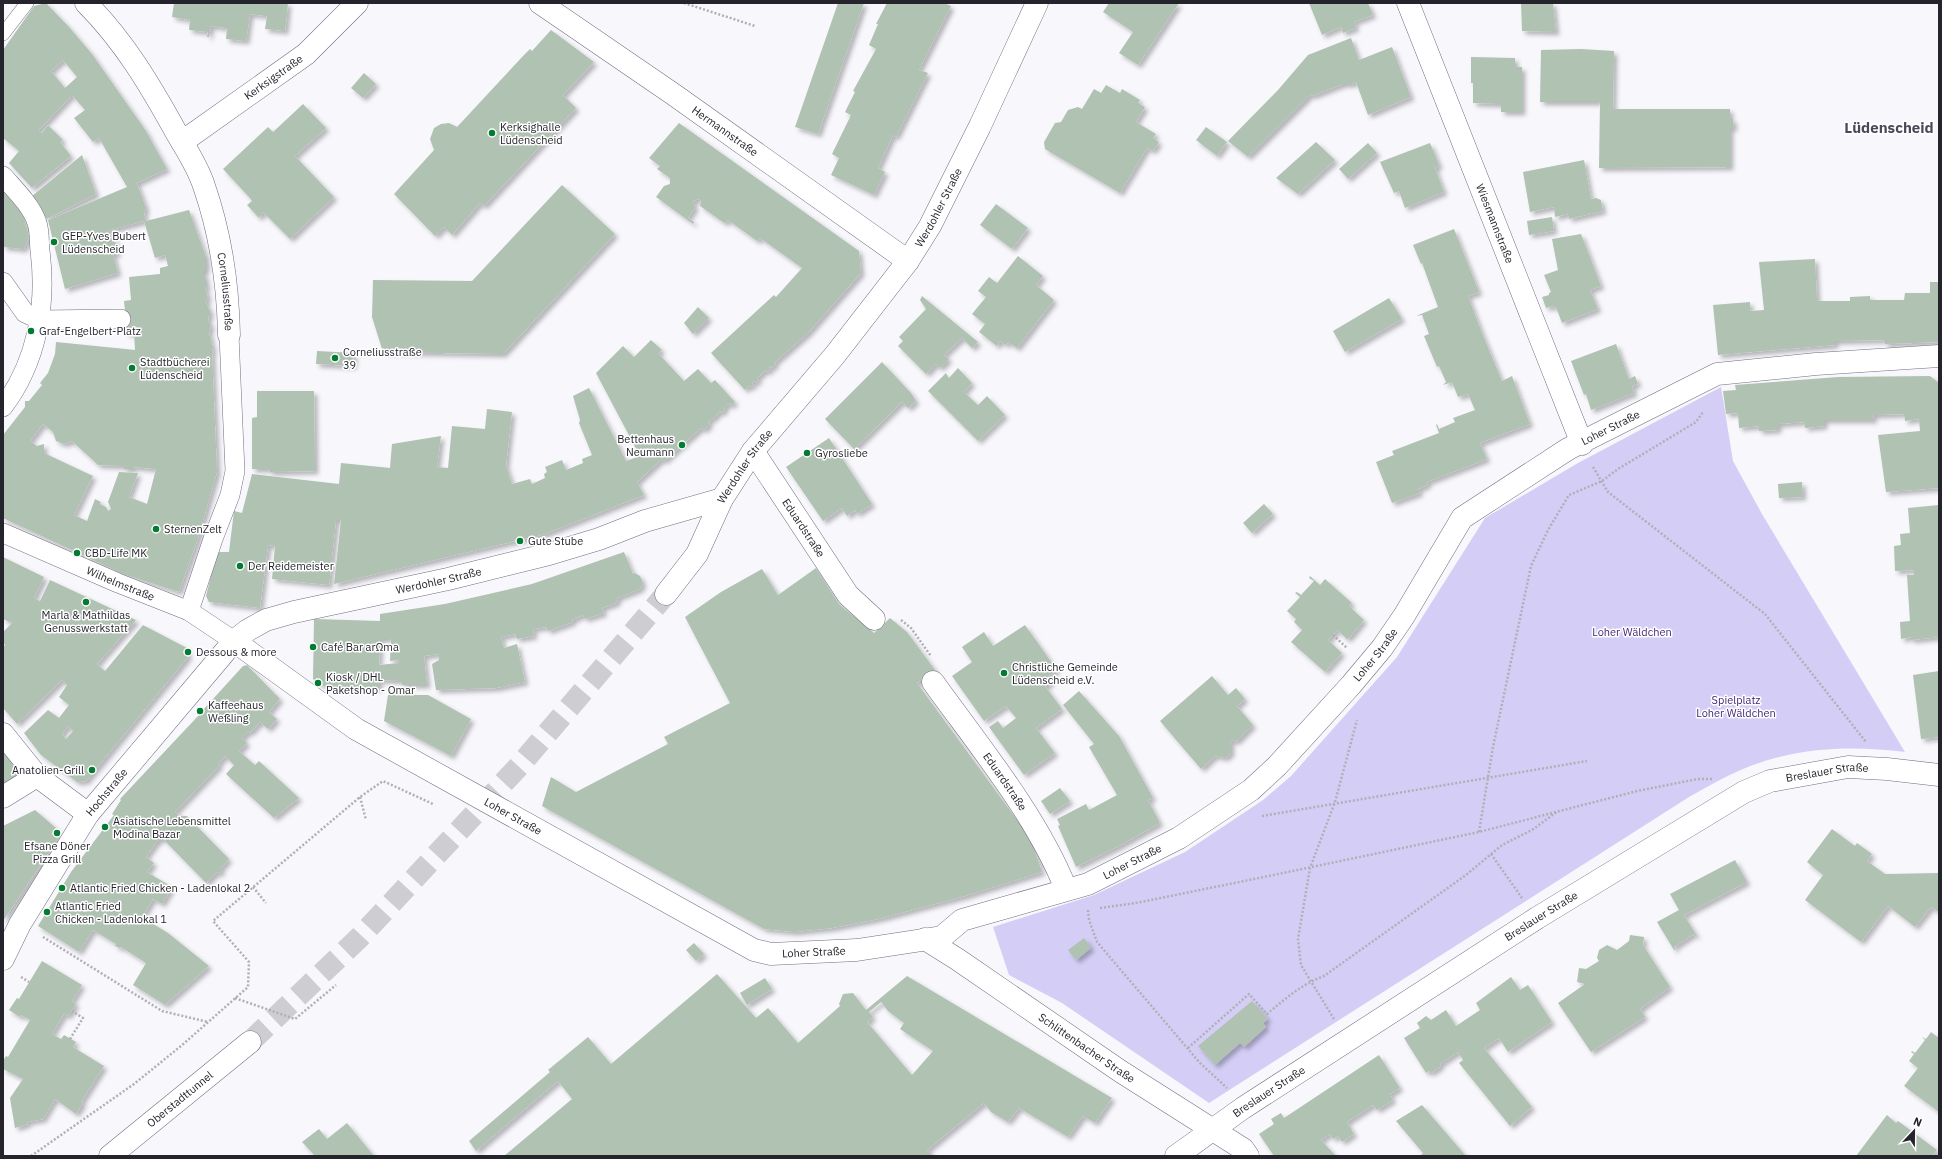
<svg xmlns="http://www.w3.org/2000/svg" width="1942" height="1159" font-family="'IBM Plex Sans',sans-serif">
	<defs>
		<filter id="shadow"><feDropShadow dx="3.5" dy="3.5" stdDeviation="2" flood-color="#0004"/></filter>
	</defs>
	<rect width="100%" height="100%" fill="#f8f7fc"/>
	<path fill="#d4cef7" d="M1721 387 1733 461 1762 514 1905 752C1851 745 1795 747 1743 769 1724 777 1707 787 1689 797L1209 1103 1062 1003 1009 975 993 927 1094 895 1185 852 1263 800 1291 776 1397 657 1485 518 1578 463Z"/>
	<path fill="#b0c2b2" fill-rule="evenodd" filter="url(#shadow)" d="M46 3 69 27 92 54 146 131 167 169 137 183 146 208 144 214 146 221 189 210 206 257V270H204V276L207 278 205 280V283H207V287H205L208 298 206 300 207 305 210 311V316L208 317 209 323 211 324 209 335 212 338 210 339 213 347 212 351 214 352 212 353 217 472 198 538 179 592 123 574 3 518V435L25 407V401H29L42 385 40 383 48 373 55 354 56 342 135 350 134 333 126 334 125 325 120 311 125 310 124 301 131 300 129 277 160 274V268L168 266 165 255 155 258 144 221 107 231 109 239 114 237 118 253 113 254 118 273 65 289 48 220 127 187 99 138 93 142 74 118 85 110 72 95 39 130 42 133 48 125 63 140 60 142 71 156 32 188 9 163 19 151 3 138V50L34 6ZM63 60 77 77 65 88 51 71ZM43 424 53 432 56 441 64 444 72 441 98 465 124 466V469H133V467L156 469 147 504 129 497 138 473 119 472 108 502 111 509 108 511 106 507 100 504 101 502 95 499 87 521 74 515 93 476 44 453V444L37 446 30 441Z
		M174 3H288L285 31 265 29 267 16 250 14 246 41 226 39 227 28 211 26 209 37H207L208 32 189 30 190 20 172 17Z
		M838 3H864L818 134 795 127Z
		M887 3H944L951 6 919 70 928 73 896 137 893 135 878 168 885 172 874 195 831 175 839 158 832 154 851 115 845 112 855 92 853 91 876 49 869 45 878 24H876Z
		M1109 3H1179L1138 65 1119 53 1133 32 1103 12Z
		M1309 3H1368L1373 15 1354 22 1356 28 1343 33 1341 27 1322 35Z
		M1521 3H1553L1556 32 1522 31Z
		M551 30 594 62 563 95 576 108 484 206 480 203 452 235 444 227 435 236 394 194 434 150 430 139 434 128 441 124 449 123 457 127 523 56 530 49 532 51Z
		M1351 38 1359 60 1392 47 1411 97 1368 115 1356 82 1351 84H1343L1312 96 1311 94 1248 157 1228 141 1278 90 1308 55Z
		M1581 49 1614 51 1613 109H1730V119H1733L1734 128H1730V167L1599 168 1600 102H1540L1541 50Z
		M1471 57 1515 58V67H1522V112H1501V104L1473 103V83H1471Z
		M364 73 376 84 363 98 351 88Z
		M1106 85 1120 93 1122 89 1140 100 1138 103 1145 107 1136 122 1156 134 1153 138 1159 142 1153 151 1147 148 1120 193 1045 149 1044 142 1055 123 1061 122 1068 110 1078 107 1082 109 1094 89 1101 93Z
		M303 104 326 128 295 156 334 197 290 239 263 212 259 218 247 205 252 201 249 197 223 169 268 127 273 132Z
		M679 123 859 251 861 273 808 333 774 363 776 364 772 368 771 366 769 367 771 369 767 372 766 370 757 378 759 380 756 383 754 381 752 383 754 385 751 387 749 386 745 390 711 353 774 295 776 297 802 268 760 238 757 241 728 220 725 223 723 222 700 206 701 201 699 199 693 201 695 208 688 218 694 222 693 224 656 197 664 186 670 184V178L657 169 660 166 649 158Z
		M1206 127 1227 142 1217 156 1196 140Z
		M1316 142 1335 160 1298 194 1276 178Z
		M1368 143 1377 153 1348 179 1339 169Z
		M1430 143 1438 162 1439 166 1435 168 1444 192 1405 208 1399 191 1394 193 1380 162Z
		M82 155 96 194 47 219 32 196Z
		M1584 160 1591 199 1596 198 1601 200 1603 211 1569 219 1568 214 1555 217 1554 207 1530 212 1523 172Z
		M562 185 615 234 503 354 383 352 372 317 373 280 472 281Z
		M4 191 19 206 24 218 29 236 24 249 3 247Z
		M996 204 1028 228 1012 249 980 225Z
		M1552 217 1554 231 1529 235 1527 221Z
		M1454 229 1479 292 1468 296 1482 333 1502 381 1512 376 1530 424 1480 443 1487 459 1427 482 1428 485 1418 489 1420 493 1392 503 1376 462 1394 455 1392 451 1439 433 1436 425 1437 424 1439 429 1455 422 1453 418 1475 410 1468 394 1458 397 1452 382 1443 385 1446 382 1439 366 1437 367 1424 336 1429 334 1422 315 1416 316 1438 307 1422 263 1421 264 1413 245Z
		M1581 234 1601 286 1590 290 1598 309 1562 323 1556 307 1554 308 1553 306 1546 308 1542 297 1549 295V293L1551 292 1544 275 1558 270 1552 239Z
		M1018 256 1043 276 1036 285 1054 300 1017 348 1008 342 1006 345 1000 341 997 346 979 332 985 324 972 314 986 297 978 291 989 277 997 283Z
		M1815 259 1817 301H1850V297L1870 296V300H1904L1905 293H1930V282H1939V342L1885 344V340L1835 341V345L1718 355 1713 305 1750 302V311L1764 310 1759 262Z
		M922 296 978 342 972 348 962 338 944 355 949 359 940 368 936 364 926 374 898 346 903 341 899 337 926 309 920 300Z
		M1389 298 1402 319 1345 352 1333 331Z
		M698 307 709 318 693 334 684 323Z
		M651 340 662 350 658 353 684 381 698 369 711 383 715 380 735 402 731 406 729 403 724 408 725 410 721 413 720 411 714 418 711 419 708 423 710 424 704 430 701 428 664 461 662 459 637 482 644 495 545 534 334 584 341 520H336L329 585 272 579 275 546 268 545 260 608 209 602 206 596 217 552H229L234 511 242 513 252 474 339 484 341 463 390 468 392 444 441 436 437 467 448 468 452 426 485 429 487 409 512 412 506 465 512 484 530 479 532 484 545 478 544 474 547 472 545 467 562 460 566 470 583 463 582 459 592 455 579 423 580 420 573 396 589 388 626 461 640 456 596 373 623 346 634 357Z
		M1616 344 1629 379 1635 376 1638 384 1632 386 1634 393 1591 410 1586 394 1584 395 1571 361Z
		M317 351 354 353 353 366 316 364Z
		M882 362 911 393 916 401 908 408 902 402 854 449 825 419Z
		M958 368 972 383 964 392 978 405 987 396 1005 415 978 441 928 391 946 373 949 378Z
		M1930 376 1938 382 1939 391V488L1886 492 1878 435 1920 431 1919 419 1905 421 1904 414 1873 415 1874 420H1824V426L1805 428 1804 422 1778 424V430L1759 431V426L1739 428 1738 413 1726 414 1723 391 1736 390 1735 385 1838 377Z
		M257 391H314L315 471 270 472 269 469H252V418L257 417Z
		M829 438 872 504 857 514 855 510 847 516 842 508 823 521 786 467Z
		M1802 482 1803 497 1779 498 1778 484Z
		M1264 504 1273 514 1252 533 1243 523Z
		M1939 505V637L1911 640V637L1901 639 1900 622 1910 621 1907 575H1914V570L1895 571 1894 546 1901 545 1900 534 1910 533 1908 508Z
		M624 552 633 574 635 573 640 576 643 583 640 589 617 598 618 600 616 603 602 608 604 613 585 619 583 615 572 620 573 622 548 631 546 627 533 629 534 636 517 639 515 634 501 637 504 648 517 644 525 682 496 688 436 690 432 664 439 660 438 654 424 656 427 685H402V681L379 680V688L325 687 313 679 314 619 380 621V614L445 604 532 584ZM380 639H391L390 661 399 660V663L379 665Z
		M3 557 44 577 34 598 40 601 50 580 136 620 97 664 105 671 143 625 187 648 188 657 86 781 77 782 41 755 24 733 48 710 59 718 69 705 59 697 67 685 62 680 17 724 3 708V648L5 645 3 642V632L12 623 3 619ZM68 726 73 731 66 739 62 734Z
		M816 568 839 604 874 633 890 618 907 632 935 670 917 683 1031 839 1042 872 965 896 878 919 832 928 794 932 764 929 542 806 551 777 576 792 668 744 664 737 730 703 685 617 721 592 762 569 778 595Z
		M1310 576 1320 585 1325 579 1352 603 1349 606 1364 620 1349 638 1347 639 1337 630 1328 640 1342 653 1325 672 1291 642 1302 630 1294 622 1296 619 1287 611 1300 597 1295 593 1297 592 1301 595 1314 581 1309 578Z
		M1025 625 1057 670 1047 677 1052 682 1045 686 1062 709 1036 728 1055 753 1024 775 989 727 998 721 1003 728 1016 718 1006 706 984 721 952 676 972 662 962 647 984 632 993 646Z
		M247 665 280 699 269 712 277 719 268 729 260 722 250 733 249 731 242 738 247 743 239 751 255 765 259 761 299 798 274 818 226 774 234 765 225 756 218 764 220 765 175 812 180 816H187L229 859 220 869 222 871 219 874 217 872 206 883 163 839H160L155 844 146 857 154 863 147 872 172 887 162 904 153 899 142 917 168 933 209 966 165 1005 133 985 146 963 121 947 120 948 115 946 116 944 93 930 79 952 38 926 71 872 114 815 112 814 121 800 120 799 199 715 197 714 201 709 203 710 243 666Z
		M1939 671V737L1921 739 1913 675Z
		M1212 676 1228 695 1236 688 1245 699 1237 706 1253 725 1238 740 1235 742 1233 740 1230 743 1231 745V753L1225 758 1215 756 1201 769 1160 721Z
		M1079 691 1119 736 1153 798 1148 800 1160 823 1119 846 1076 867 1058 826 1060 825 1057 819 1086 804 1089 810 1117 795 1089 747 1094 744 1063 705Z
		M388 695H428L471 719 451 756 384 721Z
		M3 749 20 776 3 787Z
		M1060 788 1070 801 1050 814 1041 801Z
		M35 810 56 828 58 839 3 921V826Z
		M1832 829 1855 846 1857 843 1872 854 1867 861 1885 874 1939 873V912L1931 907 1915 927 1888 906 1861 942 1805 900 1823 875 1807 862Z
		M1735 860 1747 882 1684 915 1697 936 1696 937 1694 934 1674 947 1676 949 1674 950 1657 922 1679 910 1670 894Z
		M1630 935 1644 937 1643 945 1670 987 1640 1009 1645 1017 1591 1052 1558 1003 1585 984 1577 982 1579 968 1586 969 1599 961 1597 958 1599 950 1607 945 1617 950 1629 941Z
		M1084 938 1091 948 1076 960 1068 950Z
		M694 943 704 954 696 961 686 950Z
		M42 961 82 985 72 1001 76 1004 68 1016 64 1014 52 1034 61 1039 64 1035 76 1042 73 1047 104 1066 81 1102 83 1103 76 1114 55 1099 43 1119 27 1122 28 1124 15 1128 10 1098 23 1079 3 1069V1061L6 1056 8 1057 30 1020 21 1015 20 1017 9 1010 17 998 19 999Z
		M717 974 756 1018 768 1008 798 1043 840 1006 839 1004 843 994 853 993 866 1010 907 976 1112 1098 1095 1123 1083 1116 1068 1137 1019 1108 1008 1122 991 1112 984 1103 927 1150 933 1156H504L572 1099 558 1081 476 1151 469 1141 550 1072 548 1070 588 1037 611 1064ZM881 1002 888 1011 904 1023 900 1029 933 1051 912 1075 867 1022 873 1017 869 1012Z
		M1511 977 1520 990 1528 985 1552 1022 1508 1052 1499 1038 1484 1048 1532 1107 1510 1126 1459 1063 1463 1060 1458 1052 1440 1064 1441 1066 1431 1073 1429 1071 1426 1073 1404 1038 1420 1028 1417 1023 1426 1016 1431 1020 1446 1010 1456 1026 1480 1010 1476 1003Z
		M765 978 772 989 747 1005 740 993Z
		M1252 1001 1268 1019 1263 1023 1266 1027 1244 1047 1240 1043 1215 1065 1198 1046Z
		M1931 1032 1939 1038V1112L1904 1086 1918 1068 1909 1061 1914 1054 1911 1052 1912 1051 1915 1053 1925 1040 1922 1037 1926 1039Z
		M1379 1055 1400 1088 1390 1094 1393 1100 1377 1110 1373 1105 1347 1122 1354 1134 1342 1142 1338 1136 1333 1139 1330 1134 1321 1140 1336 1156H1274L1259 1134 1274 1124 1271 1119 1281 1113 1284 1118Z
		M1422 1105 1466 1156H1420L1423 1153 1396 1121Z
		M1887 1115 1896 1123 1898 1121 1937 1150 1932 1156H1856Z
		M347 1123 374 1156H315L302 1142 319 1129 327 1139Z"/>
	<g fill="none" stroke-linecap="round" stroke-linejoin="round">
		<path stroke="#cecdd2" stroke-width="22" stroke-dasharray="22 11" stroke-linecap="butt" d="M250 1042 360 937 521 764 666 594"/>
		<g stroke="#706e81" stroke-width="14">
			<path id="service" d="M3 34 27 3"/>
		</g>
		<g stroke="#706e81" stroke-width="20">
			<g id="pedestrian">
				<path d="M3 176C15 190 32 206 37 223 40 232 39 242 40 251 47 305 37 362 3 407"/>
				<path d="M3 282 25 313 40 320 121 319"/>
				<path id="s1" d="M3 533 118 583 189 611 234 641"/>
				<path d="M189 611 213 539 230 495 235 471 229 335"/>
			</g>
		</g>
		<g stroke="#706e81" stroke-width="23">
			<g id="minor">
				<path id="s2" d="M86 3C124 41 150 85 176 132 186 149 198 167 204 186 221 235 228 284 229 335"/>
				<path id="s3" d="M540 3 673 94 908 261"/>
				<path id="s4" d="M1408 3 1582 444"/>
				<path id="s5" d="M182 142 306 54 357 3"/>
				<path id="s6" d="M753 451 848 595 874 619"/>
				<path id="s7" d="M234 641 356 729 754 950 771 954 857 950 942 937 962 920 1088 884 1179 838 1251 790 1277 766 1351 685 1382 648 1404 616 1462 518 1568 449 1717 374 1816 364 1939 356"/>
				<path id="s8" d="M933 682C979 746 1037 816 1066 889"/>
				<path d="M3 734 37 776"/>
				<path d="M3 797 37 776 88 814"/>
				<path id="s9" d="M925 939 957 959 1120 1071 1243 1149 1248 1156"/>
				<path id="s10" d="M3 959 20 924 88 814 234 641 248 630 266 620 294 612 448 579 549 554 599 539 645 521 722 499"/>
				<path id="s11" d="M1176 1156 1243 1108 1537 918 1744 792 1770 781 1848 767 1887 769 1939 775"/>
			</g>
		</g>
		<g stroke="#706e81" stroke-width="23">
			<g id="tertiary">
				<path id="s12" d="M666 594 697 554 722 499 753 451 835 355 908 261 930 226 980 126 1037 3"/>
				<path id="s13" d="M110 1156 250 1042"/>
			</g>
		</g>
		<path stroke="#b0afb5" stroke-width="2.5" stroke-dasharray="2 2" stroke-linecap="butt" d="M684 3 755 26
			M1593 467 1608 492 1765 614 1866 742
			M901 620 911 628 931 656
			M1333 635 1347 648
			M360 797 366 820
			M1262 816 1587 761
			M1479 832 1493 747 1531 566 1548 530 1569 495 1602 481 1618 469 1696 422 1703 412
			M1491 854 1522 898
			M253 887 266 903
			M1100 908 1136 903 1264 877 1479 832 1637 791 1698 779H1713
			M1088 910 1089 920 1097 942 1200 1063 1227 1088
			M43 937 162 1011 208 1022
			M21 977 29 982
			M235 998 295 1019 336 985
			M1334 1019 1301 965 1298 939 1310 868 1335 802 1357 720
			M70 1039 83 1018 72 1011
			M1188 1048 1249 994 1267 1014C1285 999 1302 984 1324 976L1466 875 1502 845 1532 830 1558 811
			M31 1156 134 1084 181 1046 248 987 249 962 213 921 360 797 383 781 433 804"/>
		<use href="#service" stroke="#fff" stroke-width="13"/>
		<use href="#pedestrian" stroke="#fff" stroke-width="19"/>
		<use href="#minor" stroke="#fff" stroke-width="22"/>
		<use href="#tertiary" stroke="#fff" stroke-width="22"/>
	</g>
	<g fill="#047b32" stroke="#fff" stroke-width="1.5">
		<circle cx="492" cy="133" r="4"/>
		<circle cx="54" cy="242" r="4"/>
		<circle cx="31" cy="331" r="4"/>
		<circle cx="335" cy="358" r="4"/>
		<circle cx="132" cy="368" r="4"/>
		<circle cx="682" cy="445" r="4"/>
		<circle cx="807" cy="453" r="4"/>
		<circle cx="156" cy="529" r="4"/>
		<circle cx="520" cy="541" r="4"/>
		<circle cx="77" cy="553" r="4"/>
		<circle cx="240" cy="566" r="4"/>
		<circle cx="86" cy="602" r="4"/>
		<circle cx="313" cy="647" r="4"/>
		<circle cx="188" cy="652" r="4"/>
		<circle cx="1004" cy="673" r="4"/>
		<circle cx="318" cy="683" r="4"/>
		<circle cx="200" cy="711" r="4"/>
		<circle cx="92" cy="770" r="4"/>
		<circle cx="105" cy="827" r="4"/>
		<circle cx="57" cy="833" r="4"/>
		<circle cx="62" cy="888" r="4"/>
		<circle cx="47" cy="912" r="4"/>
	</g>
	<g text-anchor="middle" stroke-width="3" stroke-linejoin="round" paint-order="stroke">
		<g font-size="11" fill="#25242c" stroke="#fff">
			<text dy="4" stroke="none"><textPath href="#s5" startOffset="112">Kerksigstraße</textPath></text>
			<text dy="4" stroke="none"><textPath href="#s3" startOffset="225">Hermannstraße</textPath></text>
			<text dy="4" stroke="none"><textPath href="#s12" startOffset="475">Werdohler Straße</textPath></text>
			<text dy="4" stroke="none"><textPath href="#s4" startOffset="237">Wiesmannstraße</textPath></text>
			<text dy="4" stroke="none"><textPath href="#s2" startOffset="327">Corneliusstraße</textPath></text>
			<text dy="4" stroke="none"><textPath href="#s7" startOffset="1661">Loher Straße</textPath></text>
			<text dy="4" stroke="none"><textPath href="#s12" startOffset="151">Werdohler Straße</textPath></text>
			<text dy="4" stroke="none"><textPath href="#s6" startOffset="92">Eduardstraße</textPath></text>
			<text dy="4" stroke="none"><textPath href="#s10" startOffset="610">Werdohler Straße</textPath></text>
			<text dy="4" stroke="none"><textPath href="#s1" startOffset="128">Wilhelmstraße</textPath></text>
			<text dy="4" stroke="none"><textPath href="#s7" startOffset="1325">Loher Straße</textPath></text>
			<text dy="4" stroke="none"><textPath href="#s11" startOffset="761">Breslauer Straße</textPath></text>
			<text dy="4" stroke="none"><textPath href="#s8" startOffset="123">Eduardstraße</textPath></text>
			<text dy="4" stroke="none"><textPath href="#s10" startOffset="197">Hochstraße</textPath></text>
			<text dy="4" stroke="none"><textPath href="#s7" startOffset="330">Loher Straße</textPath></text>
			<text dy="4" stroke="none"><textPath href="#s7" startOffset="1002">Loher Straße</textPath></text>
			<text dy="4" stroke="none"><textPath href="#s11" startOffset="437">Breslauer Straße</textPath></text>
			<text dy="4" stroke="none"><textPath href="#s7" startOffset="666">Loher Straße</textPath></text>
			<text dy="4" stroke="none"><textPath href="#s9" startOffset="195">Schlittenbacher Straße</textPath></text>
			<text dy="4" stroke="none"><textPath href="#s11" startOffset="113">Breslauer Straße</textPath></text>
			<text dy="4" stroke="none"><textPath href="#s13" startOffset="90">Oberstadttunnel</textPath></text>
		</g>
		<g font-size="11" fill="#25242c" stroke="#fff" text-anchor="start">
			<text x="500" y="131">Kerksighalle<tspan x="500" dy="13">Lüdenscheid</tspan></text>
			<text x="62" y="240">GEP-Yves Bubert<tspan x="62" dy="13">Lüdenscheid</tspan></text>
			<text x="39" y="335">Graf-Engelbert-Platz</text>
			<text x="343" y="356">Corneliusstraße<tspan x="343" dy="13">39</tspan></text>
			<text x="140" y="366">Stadtbücherei<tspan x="140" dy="13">Lüdenscheid</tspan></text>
			<text x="674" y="443" text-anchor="end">Bettenhaus<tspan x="674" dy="13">Neumann</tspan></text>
			<text x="815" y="457">Gyrosliebe</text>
			<text x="164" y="533">SternenZelt</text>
			<text x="528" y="545">Gute Stube</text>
			<text x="85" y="557">CBD-Life MK</text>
			<text x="248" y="570">Der Reidemeister</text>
			<text x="86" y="619" text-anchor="middle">Marla &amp; Mathildas<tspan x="86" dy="13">Genusswerkstatt</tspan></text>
			<text x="321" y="651">Café Bar arΩma</text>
			<text x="196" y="656">Dessous &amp; more</text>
			<text x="1012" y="671">Christliche Gemeinde<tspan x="1012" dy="13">Lüdenscheid e.V.</tspan></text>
			<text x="326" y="681">Kiosk / DHL<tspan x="326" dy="13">Paketshop - Omar</tspan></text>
			<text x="208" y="709">Kaffeehaus<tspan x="208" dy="13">Weßling</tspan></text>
			<text x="84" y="774" text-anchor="end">Anatolien-Grill</text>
			<text x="113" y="825">Asiatische Lebensmittel<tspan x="113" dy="13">Modina Bazar</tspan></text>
			<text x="57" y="850" text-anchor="middle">Efsane Döner<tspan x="57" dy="13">Pizza Grill</tspan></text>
			<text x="70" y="892">Atlantic Fried Chicken - Ladenlokal 2</text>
			<text x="55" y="910">Atlantic Fried<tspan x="55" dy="13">Chicken - Ladenlokal 1</tspan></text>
		</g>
		<g font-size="11" fill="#40287a" stroke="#fff">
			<text x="1632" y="636">Loher Wäldchen</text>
			<text x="1736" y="704">Spielplatz<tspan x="1736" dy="13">Loher Wäldchen</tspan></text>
		</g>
		<g font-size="15" font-weight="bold" fill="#4b485a" stroke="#fff">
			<text x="1889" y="133">Lüdenscheid</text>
		</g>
	</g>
	<rect width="1942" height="1159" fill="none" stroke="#25242c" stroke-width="8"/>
	<g transform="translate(1914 1131) rotate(22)" stroke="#ffffff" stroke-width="3" paint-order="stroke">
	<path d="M0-3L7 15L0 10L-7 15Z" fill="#25242c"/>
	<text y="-6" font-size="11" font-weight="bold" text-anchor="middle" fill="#25242c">N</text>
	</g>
</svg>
